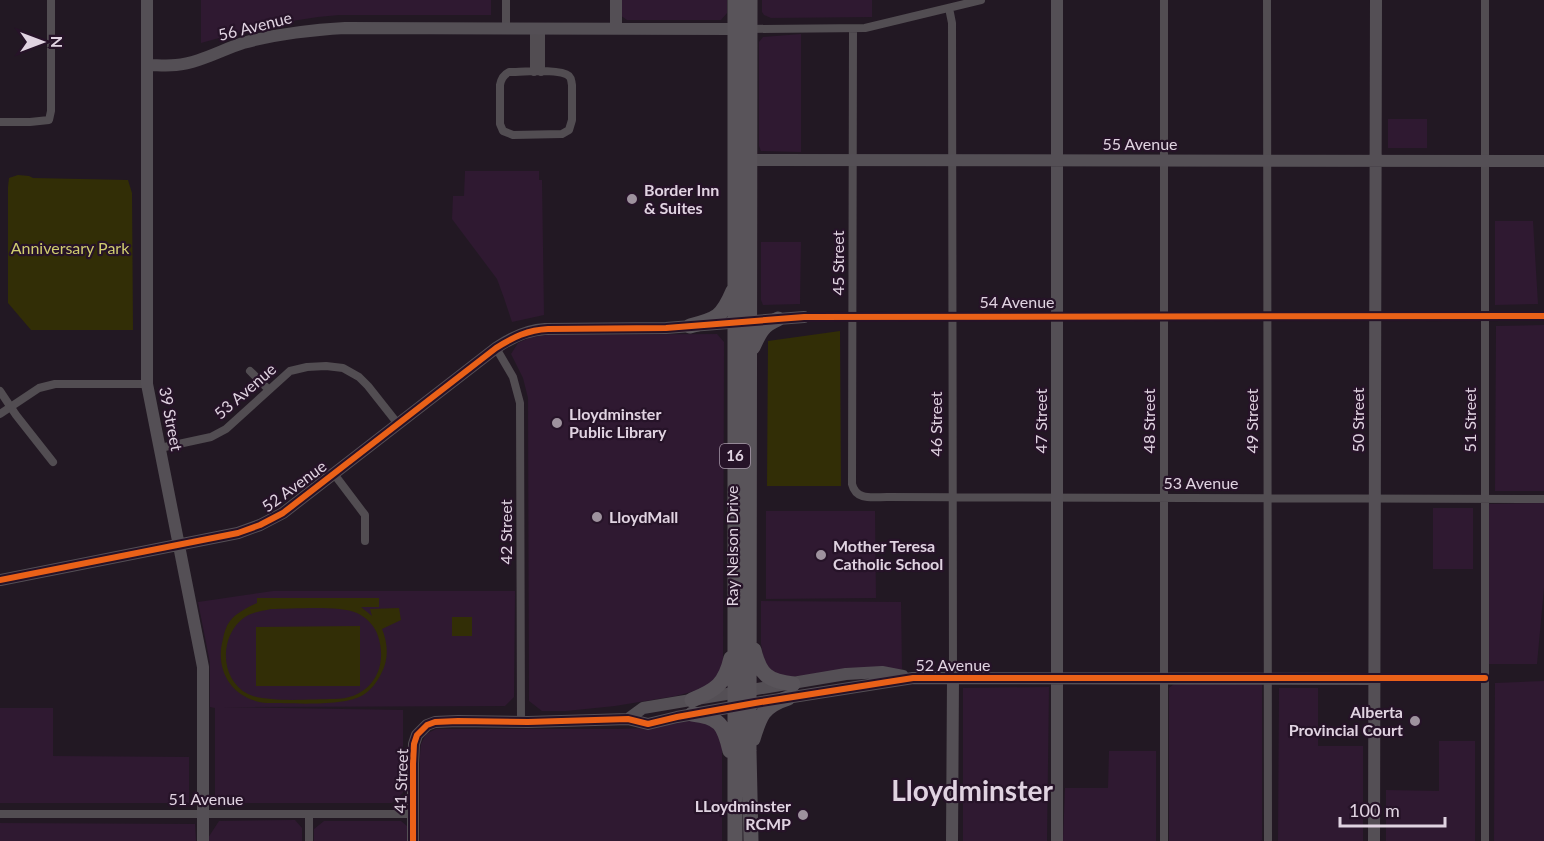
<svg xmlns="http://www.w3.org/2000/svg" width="1544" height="841" font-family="Lato,sans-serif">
	<rect width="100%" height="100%" fill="#221823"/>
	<path fill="#2f1931" d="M201 0H491V15H339L318 17 266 25 201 43Z
		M620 0H727V13L721 20H627L620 15Z
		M762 0H872V17L771 18 764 15 762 12Z
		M801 34V152L761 151 759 146V42L763 37Z
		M1388 119H1427V148H1388Z
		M465 171H539V180H542L544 315 512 322 504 298 497 279 452 219 453 196H464Z
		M1495 221H1533L1538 304 1495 305Z
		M761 242H801L800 304 763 305 761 300Z
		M1544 325V491H1495L1496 326Z
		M717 334 724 342 723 665 714 682 706 688 676 696 615 706 566 711H542L529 701 528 398 523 378 511 354 518 343 531 337 545 335Z
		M1544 503V588L1537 664H1489V504Z
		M1433 508H1473V569H1433Z
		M766 511H875L876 598 766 599Z
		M273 591H515L514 697 505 706 222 707 403 710V793L392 803H223L215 797V708L210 707V663L198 602Z
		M761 601 901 602 902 669H868L784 678 776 676 765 666 761 644Z
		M1544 681V841H1494L1495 683Z
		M1174 684H1262V840L1260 841H1169V688Z
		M1049 687 1047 841H963V688Z
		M1279 688H1318V746H1363V841H1278Z
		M0 708H53V756L189 757V803H0Z
		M695 719 712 722 720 736 722 747V841H420V755L421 744 426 734 436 729H617L646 728Z
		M1439 741H1475V841H1386V790L1439 791Z
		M1109 751H1156V841H1063L1065 788H1108Z
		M295 820 302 828V841H208V838L219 821Z
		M324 821H401L407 826V841H314V829Z
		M0 823 195 824 196 841H0Z"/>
	<path fill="#322e06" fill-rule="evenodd" d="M18 175 29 176 33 178 128 180 132 193 133 330H31L8 303V187L9 178Z
		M840 331 841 486H767L768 341Z
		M257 598H379V607H361L372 616 370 609 399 608 401 620 382 629C388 643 389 660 381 674 377 682 371 690 363 695 343 707 292 703 267 703 233 700 214 671 223 639 224 633 226 626 230 621 236 613 248 607 257 603ZM271 609C292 609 340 605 357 613 367 618 375 626 378 636 389 669 370 699 334 699 313 699 265 703 248 694 219 679 219 635 245 617 252 612 262 611 271 609Z
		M452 617H472V636H452Z
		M360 626V686H256V627Z"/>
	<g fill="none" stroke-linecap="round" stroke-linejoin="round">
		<path stroke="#524d52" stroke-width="8" d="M506 0V28
			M1267 0 1268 841
			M949 8 952 23 953 678
			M534 28V72
			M541 28V72
			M748 29 865 28 981 0
			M853 29 852 484C856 501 873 497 887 497L1544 499
			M509 72C521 72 560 68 569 76 572 79 571 81 572 85V120L569 130 562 134 513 135 503 131 500 124V85C501 79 503 75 509 72Z
			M0 122H30L49 120 51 111V0
			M804 317 1543 316
			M496 348 513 377 520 403 521 722
			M250 371 269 390
			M0 391 16 415 53 462
			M0 414 39 388 55 384H147
			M160 448 211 437 226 429 290 371 307 367 326 366 343 368 359 377 368 386 398 424
			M334 474 365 515V541
			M1374 679 1485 678
			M0 814H413
			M309 814V841
			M1164 841V0
			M1485 841V0"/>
		<path stroke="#544f55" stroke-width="12" d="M147 0V384L203 667V841
			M1057 0V841
			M616 28V0
			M147 65C157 65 166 66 176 65 199 63 221 50 243 43 276 34 310 30 345 28L735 29
			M741 160 1544 161
			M0 580 238 533 260 525 283 513 496 348C512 337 527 330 545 329L666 328 804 317
			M628 719 643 708 846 674 882 672 903 676
			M413 841V764L414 744 417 735 427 725 435 722 458 721 528 722 628 719 648 724 677 717 755 703 913 678 1374 679
			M952 841 953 678
			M1374 841 1376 0"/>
		<path stroke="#59545a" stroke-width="15" d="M750 0 749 751 751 841
			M690 326C717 319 722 317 733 291
			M753 347C760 332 762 326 778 319
			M754 650C760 675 768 681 793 684
			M692 700C716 690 725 684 731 658
			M692 714C720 717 724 725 730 751
			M753 739C760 716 763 706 788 698
			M735 841V0"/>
		<g stroke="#261328" stroke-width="10">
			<path id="cycleway" d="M0 580 238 533 260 525 283 513 496 348C513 337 528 330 548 329L666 328 804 317 1543 316
				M413 841V764L414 744 417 735 427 725 435 722 458 721 528 722 628 719 648 724 677 717 755 703 913 678H1485"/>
		</g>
		<use href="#cycleway" stroke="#ea6118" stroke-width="6"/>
	</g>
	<g fill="#9e929e" stroke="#261328" stroke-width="2">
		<circle cx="632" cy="199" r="6"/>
		<circle cx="557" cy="423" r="6"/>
		<circle cx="597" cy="517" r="6"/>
		<circle cx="821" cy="555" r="6"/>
		<circle cx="1415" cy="721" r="6"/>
		<circle cx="803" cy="815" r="6"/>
	</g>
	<g text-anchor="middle" stroke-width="4.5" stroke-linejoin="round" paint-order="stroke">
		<rect fill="#261328" stroke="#a899aa" stroke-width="1.5" x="720" y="444" width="30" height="24" rx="4.5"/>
		<g font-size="15" font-weight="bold" fill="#e0d3e1">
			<text x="735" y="461">16</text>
		</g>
		<g font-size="16" fill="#e0d3e1" stroke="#261328">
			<text transform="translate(255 26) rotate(-14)" y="6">56 Avenue</text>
			<text x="1140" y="150">55 Avenue</text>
			<text transform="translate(838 263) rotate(-90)" y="6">45 Street</text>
			<text x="1017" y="308">54 Avenue</text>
			<text transform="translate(245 391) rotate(-41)" y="6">53 Avenue</text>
			<text transform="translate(171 419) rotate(79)" y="6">39 Street</text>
			<text transform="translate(1358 420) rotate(-90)" y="6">50 Street</text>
			<text transform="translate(1470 420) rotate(-90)" y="6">51 Street</text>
			<text transform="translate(1041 421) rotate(-90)" y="6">47 Street</text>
			<text transform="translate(1149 421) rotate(-90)" y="6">48 Street</text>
			<text transform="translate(1252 421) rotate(-90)" y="6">49 Street</text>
			<text transform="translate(936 424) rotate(-90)" y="6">46 Street</text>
			<text x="1201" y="489">53 Avenue</text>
			<text transform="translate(294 486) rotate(-36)" y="6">52 Avenue</text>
			<text transform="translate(506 532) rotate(-90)" y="6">42 Street</text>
			<text transform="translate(732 546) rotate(-90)" y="6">Ray Nelson Drive</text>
			<text x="953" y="671">52 Avenue</text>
			<text transform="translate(401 781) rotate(-88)" y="6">41 Street</text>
			<text x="206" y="805">51 Avenue</text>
		</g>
		<g font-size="16" font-weight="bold" fill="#e0d3e1" stroke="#261328" text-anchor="start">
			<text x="644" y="196">Border Inn<tspan x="644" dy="18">&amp; Suites</tspan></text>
			<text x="569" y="420">Lloydminster<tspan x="569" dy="18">Public Library</tspan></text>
			<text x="609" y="523">LloydMall</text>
			<text x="833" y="552">Mother Teresa<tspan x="833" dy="18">Catholic School</tspan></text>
			<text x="1403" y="718" text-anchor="end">Alberta<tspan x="1403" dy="18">Provincial Court</tspan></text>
			<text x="791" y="812" text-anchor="end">LLoydminster<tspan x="791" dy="18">RCMP</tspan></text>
		</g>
		<g font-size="16" fill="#d0cc70" stroke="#261328">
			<text x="70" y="254">Anniversary Park</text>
		</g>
		<g font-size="28" font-weight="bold" fill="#e0d3e1" stroke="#261328">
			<text x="972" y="801">Lloydminster</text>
		</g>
	</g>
	<g transform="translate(42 42) rotate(90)" stroke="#261328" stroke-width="4.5" paint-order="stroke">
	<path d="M0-4.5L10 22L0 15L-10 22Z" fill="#e0d3e1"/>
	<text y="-9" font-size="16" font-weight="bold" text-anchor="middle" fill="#e0d3e1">N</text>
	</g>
	<path d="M1340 817v9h105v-9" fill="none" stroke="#e0d3e1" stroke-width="3"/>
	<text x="1349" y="817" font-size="18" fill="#e0d3e1" stroke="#261328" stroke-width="4.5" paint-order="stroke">100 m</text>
</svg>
